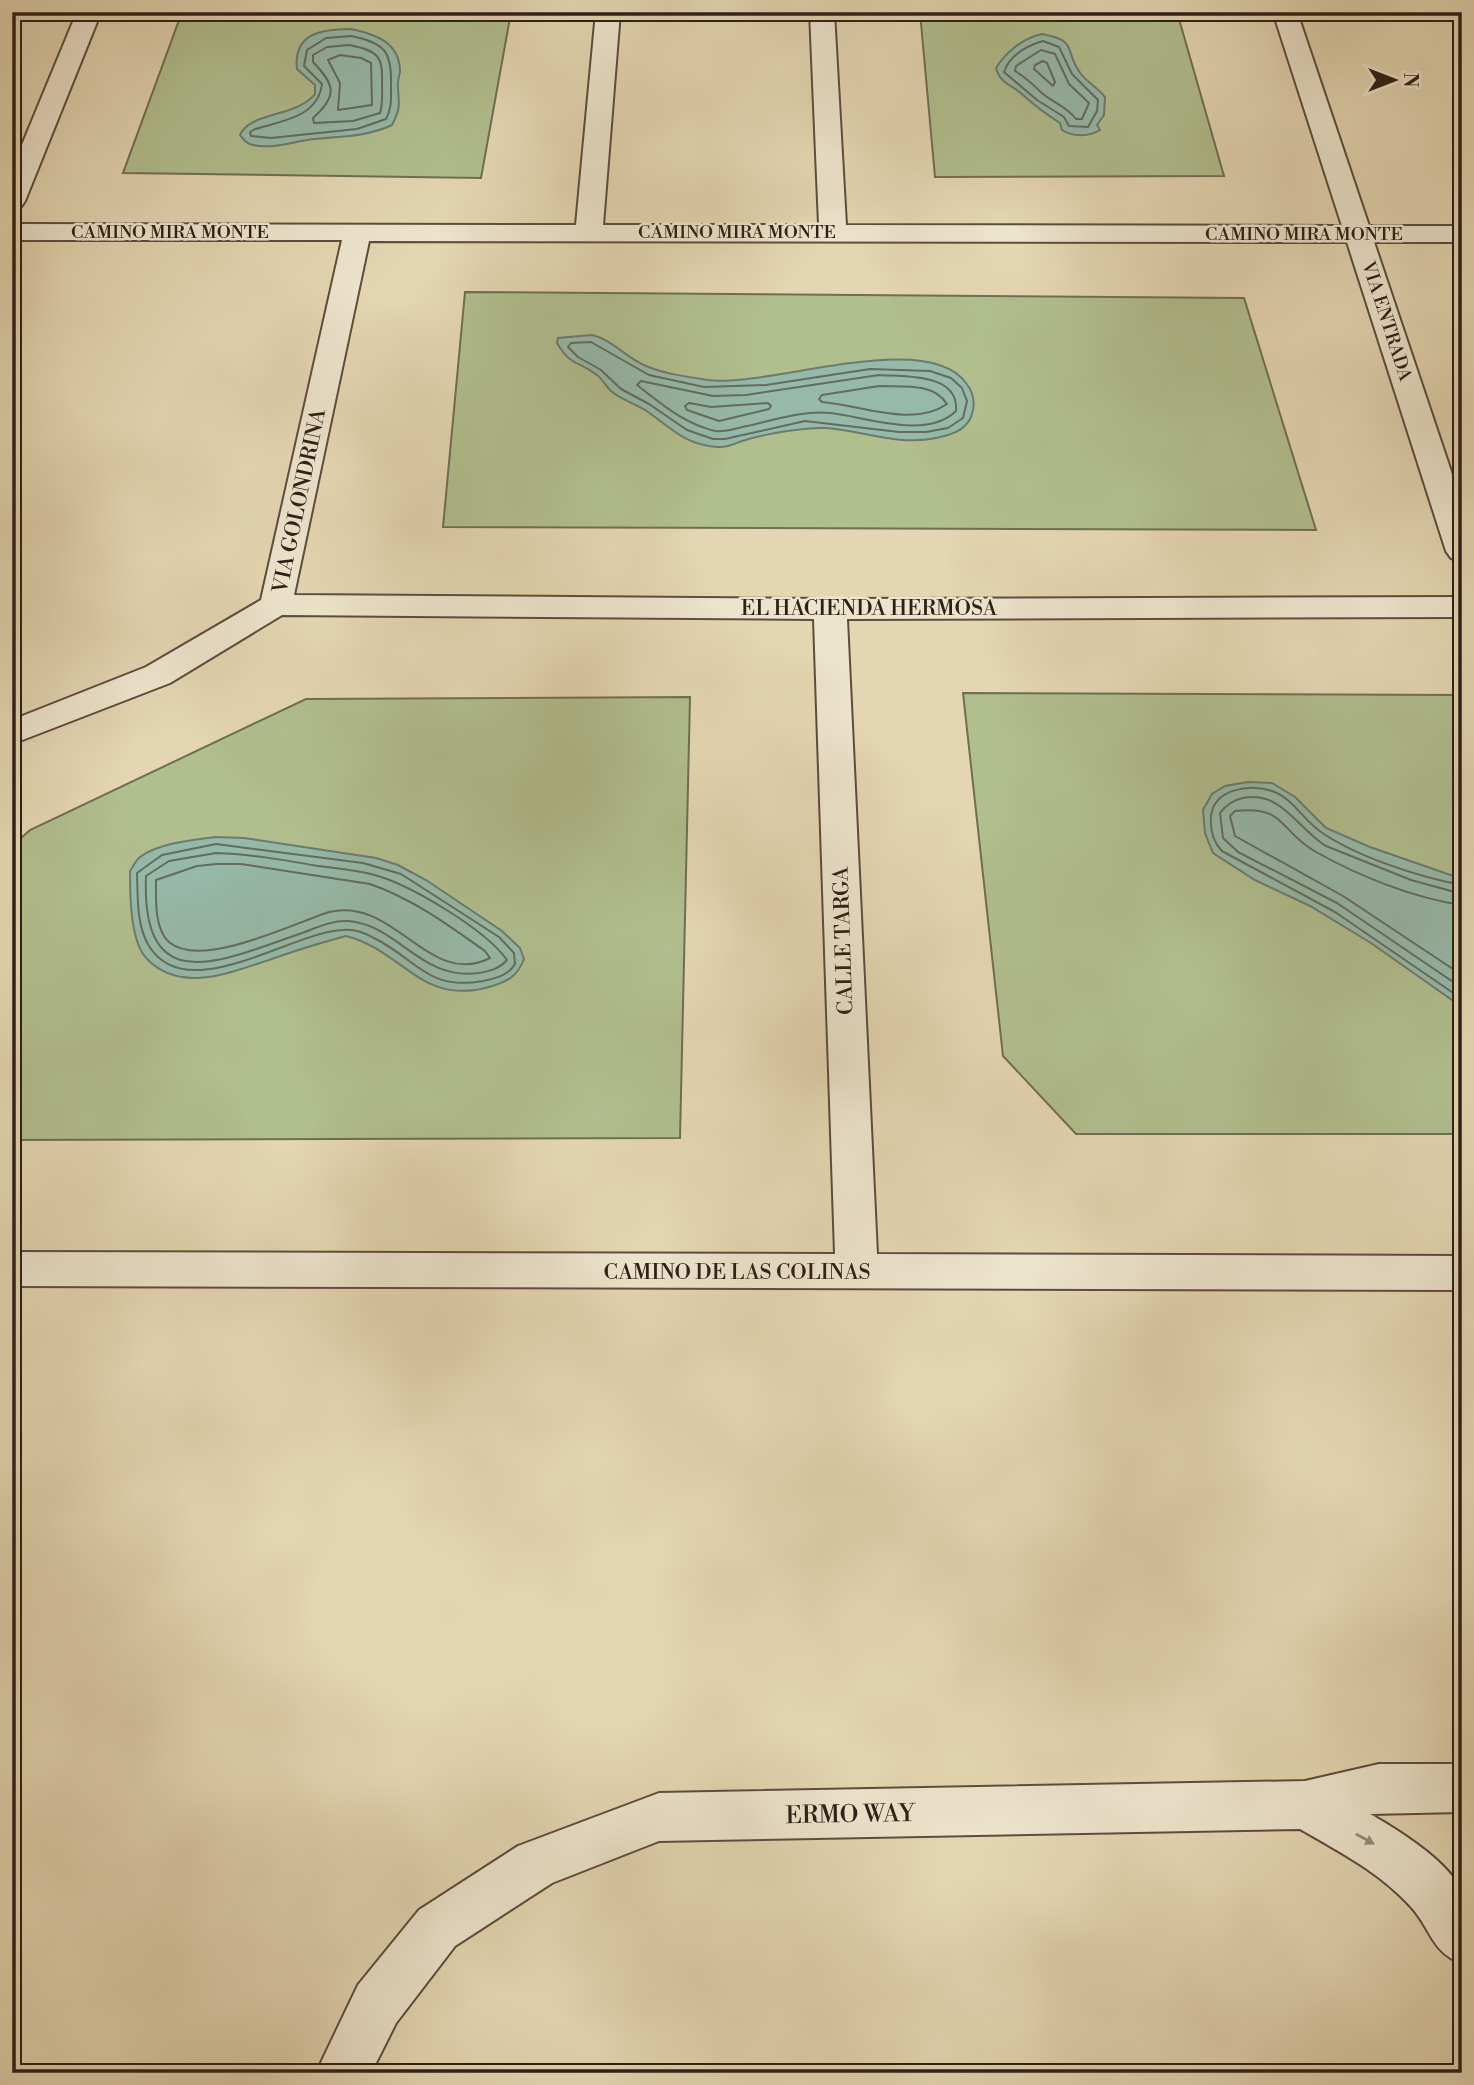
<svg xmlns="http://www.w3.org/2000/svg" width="1474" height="2085" font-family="'Libre Bodoni',serif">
	<rect width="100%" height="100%" fill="#e4d6b2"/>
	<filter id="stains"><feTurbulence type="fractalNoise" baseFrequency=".00286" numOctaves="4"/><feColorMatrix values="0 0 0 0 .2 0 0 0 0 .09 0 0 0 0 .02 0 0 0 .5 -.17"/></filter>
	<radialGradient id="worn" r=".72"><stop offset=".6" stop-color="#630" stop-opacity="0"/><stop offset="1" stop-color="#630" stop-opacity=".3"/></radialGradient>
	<path fill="#b1be8e" stroke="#706e53" stroke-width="2" d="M182 12H511L481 178 123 173Z
		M920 12H1177L1224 176 935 177Z
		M465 292 1244 298 1316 530 443 527Z
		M963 693 1462 695V1134H1076L1003 1056Z
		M690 697 680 1138 12 1140V846L30 830 306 699Z"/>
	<path fill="#96b9a9" stroke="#6c7b6f" stroke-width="2" d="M351 29C375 34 400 42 400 72 399 77 397 83 398 88 399 106 401 107 392 125 364 138 337 136 307 140 289 143 271 149 253 145 247 144 244 140 240 135 249 112 297 117 315 94V85L297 69C293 33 322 29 351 29Z
		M1042 34C1080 41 1063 51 1081 74 1087 82 1098 88 1105 97L1104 115 1097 125 1100 130C1089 137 1073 137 1062 130L1060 123C1046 114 1035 106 1023 95 1013 85 1000 84 996 68 1006 52 1023 38 1042 34Z
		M592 335C613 340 626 358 646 366 665 374 688 377 708 380 768 388 926 328 966 383 974 393 976 404 971 417 965 431 950 435 936 438 898 446 864 431 826 428 804 427 764 434 742 441 733 444 727 448 717 447 685 445 671 428 648 412 637 404 621 400 611 391 606 386 602 379 597 375 578 360 572 368 557 343L558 338Z
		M1248 782 1272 783 1295 797 1326 828 1370 847 1462 879V1007L1371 943 1310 906 1255 880 1213 853 1205 833 1203 810 1212 794 1225 786Z
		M215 837 244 838 376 858 398 865 426 880 502 931 520 948 524 959C517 977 507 982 489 987 421 1006 404 951 346 936 320 943 294 951 269 960 231 972 181 994 147 959 130 942 130 894 130 871 133 867 136 860 140 857 159 843 193 840 215 837Z"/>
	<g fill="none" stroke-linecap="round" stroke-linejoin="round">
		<path stroke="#626c60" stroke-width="2" d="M351 36C385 43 392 51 391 86 391 98 392 108 386 119L357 129 271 138 251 136 250 132 255 129C282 121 318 117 322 84L304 66 307 50 326 38Z
			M1043 41 1059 47 1072 74 1098 100 1097 111 1088 127 1069 126 1064 117 1037 100 1004 72C1010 55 1026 46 1043 41Z
			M349 45C379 51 383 56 382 85 382 96 383 103 380 113L353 121 314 123 313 118C339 95 334 84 313 62V55L327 47Z
			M1041 50 1055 54 1069 84 1089 103 1082 119H1076C1067 107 1054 103 1043 94 1033 85 1027 78 1015 71L1016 66Z
			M340 55 361 58 371 63 372 105 338 110 340 83 328 60Z
			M1043 61 1047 63 1055 82 1053 86 1034 69 1035 65Z
			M591 342 649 375 704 387 766 385 870 369 930 371 951 378 962 388 967 401 963 418 948 428 926 432H899L805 421 725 439H713L687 430 649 404 621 389 601 370 578 357 568 347 571 343Z
			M879 375C906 377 959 373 956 411 927 440 866 417 831 413 803 410 774 420 747 426 737 428 724 433 715 431 684 424 662 404 637 385L641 381 713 396 746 395Z
			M879 386C902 387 933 382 947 404 913 428 860 405 822 402L819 399 822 395Z
			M689 403 711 407 768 403 771 406 769 409 719 421 687 410 685 406Z
			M216 844 363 863 401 874 499 937 514 953 515 964C508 976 496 978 483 981 427 991 418 960 374 938 365 933 353 929 343 930 293 931 187 1008 149 946 136 925 138 896 137 873L162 855Z
			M216 853C250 854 284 860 318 866 336 868 354 870 371 874 408 883 485 929 507 960 499 969 490 971 479 973 420 981 399 925 348 921 332 920 316 928 302 933 223 960 141 1002 146 876L169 861Z
			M217 864H241L370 884C413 899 448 925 485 951L490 958C429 989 395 896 329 912 294 923 201 970 169 942 154 929 156 898 156 880L197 866Z
			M1462 885C1419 877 1357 857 1321 832 1303 820 1293 798 1272 791 1250 783 1214 789 1211 816 1210 829 1213 842 1222 851L1335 912 1462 999
			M1462 894 1411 880 1326 846C1298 829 1281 790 1243 798 1233 800 1226 805 1220 813L1223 838 1238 852 1337 903 1462 988
			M1462 905C1413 898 1359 876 1316 852 1279 831 1286 805 1235 811L1230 816 1235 836 1343 896 1462 975"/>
		<g stroke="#5c4d3e" stroke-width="4">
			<path id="minor" d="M77 12H101L25 201 21 207 12 209V169Z
				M596 12H620L603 225H819L810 12H834L846 225 1342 226 1273 12H1297L1369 226H1462V242H1374L1462 504V561L1451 558 1446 551 1347 242 369 241 294 595 830 599 1462 597V617L847 619 877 1254 1462 1256V1290L12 1286V1252L835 1254 814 619 282 615 170 683 12 744V720L146 667 261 600 342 240H12V224L576 225Z
				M1379 1764H1462V1812L1370 1814C1395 1828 1452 1863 1461 1892 1466 1905 1462 1948 1462 1964 1431 1951 1432 1931 1412 1908 1381 1873 1340 1852 1300 1829L659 1841 552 1883 455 1946 396 2023 371 2073H316L358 1985 419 1910 518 1846 659 1793 1305 1781Z"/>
		</g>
		<use href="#minor" fill="#ede4cd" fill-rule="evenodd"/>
	</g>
	<defs><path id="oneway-solid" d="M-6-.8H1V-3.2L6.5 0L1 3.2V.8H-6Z" transform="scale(1.75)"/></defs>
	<use fill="#978b7c" href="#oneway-solid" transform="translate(1365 1839) rotate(29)"/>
	<g text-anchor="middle" stroke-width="5" stroke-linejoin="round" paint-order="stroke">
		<g font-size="18" fill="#2e1f18" stroke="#ede4cd">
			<text x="170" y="238">CAMINO MIRA MONTE</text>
			<text x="737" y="238">CAMINO MIRA MONTE</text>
			<text x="1304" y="240">CAMINO MIRA MONTE</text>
			<text transform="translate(1387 321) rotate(72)" y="6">VIA ENTRADA</text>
		</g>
		<g font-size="21" fill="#2e1f18" stroke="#ede4cd">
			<text transform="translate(299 501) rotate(-78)" y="7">VIA GOLONDRINA</text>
			<text x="869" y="615">EL HACIENDA HERMOSA</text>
			<text transform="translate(843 941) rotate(-92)" y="7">CALLE TARGA</text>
			<text x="737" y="1279">CAMINO DE LAS COLINAS</text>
		</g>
		<g font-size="24" fill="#2e1f18" stroke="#ede4cd">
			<text transform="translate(850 1814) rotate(-1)" y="8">ERMO WAY</text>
		</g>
	</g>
	<rect width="1474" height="2085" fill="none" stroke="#e4d6b2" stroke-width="42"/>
	<rect x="14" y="14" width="1446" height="2057" fill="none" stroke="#2e1f18" stroke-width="3.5"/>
	<rect x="21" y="21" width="1432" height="2043" fill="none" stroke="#2e1f18" stroke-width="2"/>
	<g transform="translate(1394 80) rotate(90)" stroke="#ede4cd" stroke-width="5" paint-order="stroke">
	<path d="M0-5L12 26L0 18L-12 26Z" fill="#2e1f18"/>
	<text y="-10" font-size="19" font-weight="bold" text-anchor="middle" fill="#2e1f18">N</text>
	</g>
	<rect width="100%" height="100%" filter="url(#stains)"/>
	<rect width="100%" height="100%" fill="url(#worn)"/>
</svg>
